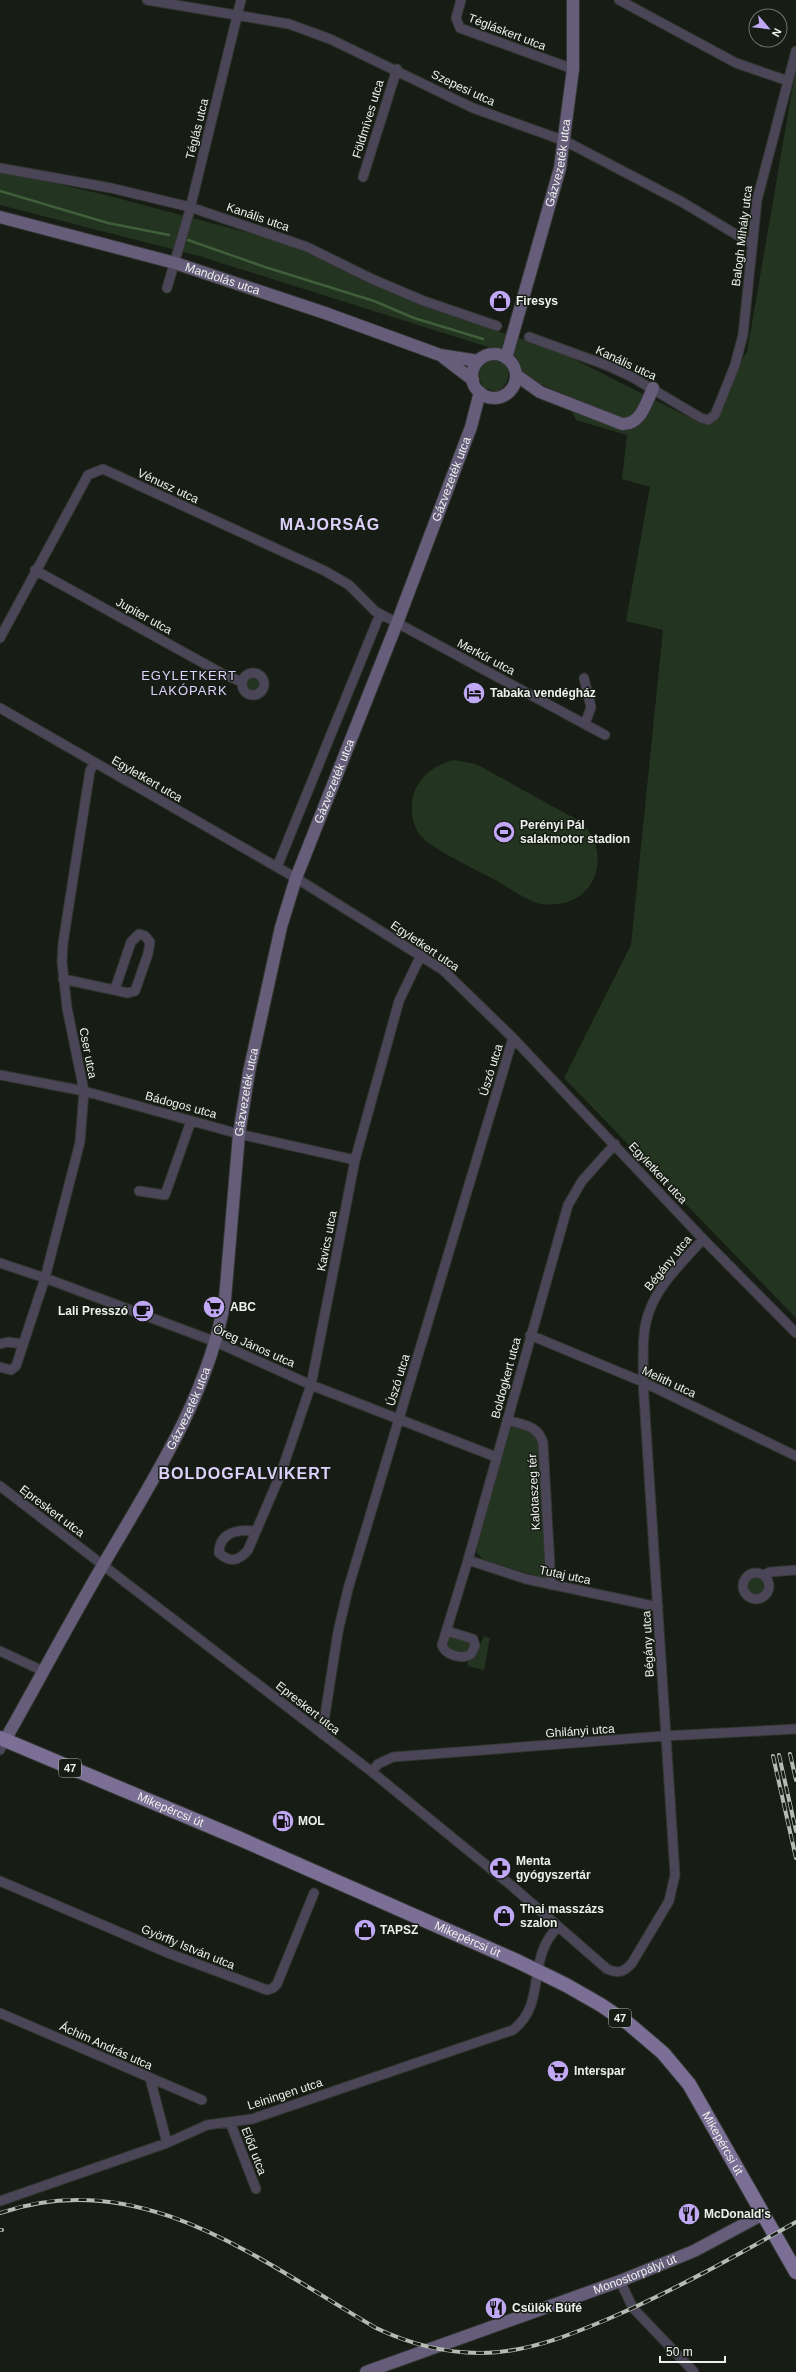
<svg xmlns="http://www.w3.org/2000/svg" width="796" height="2372" font-family="Helvetica,sans-serif">
	<rect width="100%" height="100%" fill="#171d15"/>
	<path fill="#233520" d="M796 68V1318L564 1078 631 945 663 630 626 621 650 487 622 479 627 435 576 420 562 393 508 371C509 380 506 387 496 391L484 388 478 376 481 368 487 362 484 361 488 347 199 256 0 205V171L106 195 309 249 355 274 458 318 558 351 702 424 747 352Z
		M245 684a8 8 0 1 1 16 0a8 8 0 1 1-16 0Z
		M454 760 476 764 574 818C613 841 602 902 555 904 549 905 541 905 534 902 522 897 509 888 497 881 479 871 433 850 421 836 413 828 411 813 412 802 415 779 433 765 454 760Z
		M514 1426 530 1429 540 1443 547 1577 544 1578 484 1560 477 1553V1544L510 1427Z
		M748 1586a8 8 0 1 1 16 0a8 8 0 1 1-16 0Z
		M450 1636 467 1641 470 1645 469 1650 463 1653 448 1648 447 1639Z
		M484 1636 490 1638 484 1670 468 1666V1659L476 1654Z"/>
	<g fill="none" stroke-linecap="round" stroke-linejoin="round">
		<path stroke="#3f5f39" stroke-width="2.5" d="M0 191 108 223 169 235
			M188 240 265 267 374 301 414 318 483 339"/>
		<g stroke="#31362f" stroke-width="11">
			<path id="street" d="M147 0 289 24 330 39 473 108 565 141 682 202 752 244
				M461 0 456 18 460 28 573 69
				M619 0 736 63 788 81
				M0 168 111 188 190 207 307 247 372 279 424 301 497 326
				M363 177 397 69
				M167 288 189 213 241 0
				M529 337 606 365 632 377 701 418 708 420 715 415 735 365 743 335 757 200 796 51
				M35 570 223 674 242 682
				M0 638 88 475 103 469 325 571 349 585 375 611 605 735
				M242 684a11 11 0 1 1 22 0a11 11 0 1 1-22 0Z
				M584 678 591 707 585 724
				M0 708 296 878 443 970 513 1038 703 1239 796 1333
				M277 867 380 614
				M63 979 128 993 135 991 148 954 150 942 145 936 139 934 131 942 116 986
				M0 1075 84 1091 239 1134 355 1160
				M139 1191 165 1195 191 1121
				M0 1263 45 1278 216 1342 311 1385 496 1457
				M530 1335 643 1382 796 1456
				M0 1344 8 1342 23 1344
				M0 1367 11 1370 16 1366 45 1278 80 1142 84 1091 67 1008 62 962 63 943 90 771 94 763
				M507 1420C523 1425 538 1425 543 1443L551 1585
				M0 1486 372 1772 513 1887 607 1969C619 1974 624 1972 632 1963L669 1901 675 1875 643 1382C644 1361 641 1336 648 1315 657 1285 683 1262 703 1239
				M254 1531C237 1529 219 1533 219 1553 230 1563 239 1561 248 1550L281 1473 311 1385 355 1160 399 1001 421 955
				M468 1560 526 1579 658 1607
				M743 1586a13 13 0 1 1 26 0a13 13 0 1 1-26 0Z
				M763 1575 770 1572 796 1570
				M447 1631 473 1639 475 1646 471 1654C462 1660 445 1655 442 1645L468 1560 568 1205 582 1181 615 1144
				M0 1651 43 1671
				M322 1734 338 1632 348 1589 513 1038
				M0 1750 5 1740
				M372 1772 378 1764 393 1757 664 1736 796 1729
				M0 1881 168 1953 267 1990 273 1988 277 1984 314 1893
				M0 2013 202 2100
				M150 2078 167 2143
				M230 2122 256 2189
				M0 2201 167 2143 207 2125 252 2119 513 2030C548 2003 525 1959 558 1927
				M620 2281 633 2308 694 2372"/>
		</g>
		<g stroke="#31362f" stroke-width="14">
			<g id="secondary">
				<path id="s1" d="M0 217 175 263 325 313 440 355 478 361"/>
				<circle cx="494" cy="376" r="22"/>
				<path d="M444 358 473 380"/>
				<path id="s2" d="M506 358 560 168 573 69V0"/>
				<path d="M516 375 540 392 622 424C641 425 646 403 653 388"/>
				<path id="s3" d="M5 1740C38 1682 69 1623 103 1565 152 1481 208 1397 225 1299L239 1134 249 1072 281 927 296 878 397 623 471 427 480 392"/>
				<path id="s4" d="M366 2372 620 2281 694 2251 763 2214"/>
			</g>
		</g>
		<g stroke="#31362f" stroke-width="16">
			<g id="primary">
				<path id="s5" d="M0 1738 238 1838 517 1961 566 1985 601 2005 629 2024 663 2053 689 2084 796 2272"/>
			</g>
		</g>
		<use href="#street" stroke="#4b4558" stroke-width="9"/>
		<use href="#secondary" stroke="#665d7b" stroke-width="12"/>
		<use href="#primary" stroke="#7b6f96" stroke-width="14"/>
		<g stroke="#b5bab4" stroke-width="4">
			<path id="rail" d="M790 1754 796 1780
				M779 1755 796 1831
				M773 1756 796 1858
				M0 2213C141 2164 260 2261 376 2328 414 2346 456 2356 499 2352 538 2348 572 2334 608 2319 673 2291 734 2257 796 2222
				M0 2230H2"/>
		</g>
		<use href="#rail" stroke="#171d15" stroke-width="2.5" stroke-dasharray="8" stroke-linecap="butt"/>
	</g>
	<defs>
		<g id="shop-disc" transform="scale(1.15)"><circle r="9.5" fill="#c0a8f4" stroke="#171d15"/><path d="M-5-2.5h2.3a2.7 3.5 0 0 1 5.4 0H5L5.5 6h-11ZM-1.5-2.5h3a1.5 2.3 0 0 0-3 0Z" fill="#111"/></g>
		<g id="hotel-disc" transform="scale(1.15)"><circle r="9.5" fill="#c0a8f4" stroke="#171d15"/><path d="M-6-4.5h1.5V1H6V5H4.5V3h-9V5H-6ZM-4 0a1.8 1.8 0 1 1 3.6 0ZM.5 0V-2.5h3Q6-2.5 6 0Z" fill="#111"/></g>
		<g id="stadium-disc" transform="scale(1.15)"><circle r="9.5" fill="#c0a8f4" stroke="#171d15"/><path d="M0-5a6.5 5 0 1 0 0 10a6.5 5 0 1 0 0-10ZM-3.5-1.8h7v3.6h-7Z" fill="#111"/></g>
		<g id="supermarket-disc" transform="scale(1.15)"><circle r="9.5" fill="#c0a8f4" stroke="#171d15"/><path d="M-6-5.5h2.5l.6 2H6L4.5 2H-2.5L-4.4-4H-6ZM-1.5 3.2a1.3 1.3 0 1 0 .1 0ZM3 3.2a1.3 1.3 0 1 0 .1 0Z" fill="#111"/></g>
		<g id="cafe-disc" transform="scale(1.15)"><circle r="9.5" fill="#c0a8f4" stroke="#171d15"/><path d="M-5.5-4.5H6V0H3Q3 3.5 0 3.5H-2.5Q-5.5 3.5-5.5 0ZM3-3.2v2h1.7v-2ZM-6 4.5H4V6H-6Z" fill="#111"/></g>
		<g id="fuel-disc" transform="scale(1.15)"><circle r="9.5" fill="#c0a8f4" stroke="#171d15"/><path d="M-5.5-6h7V0h2V4h1.3V-2.5L3-4.5l.8-.8L6-3V5H2.5V1h-1V6h-7ZM-4.2-4.7v3.2H.2V-4.7Z" fill="#111"/></g>
		<g id="pharmacy-disc" transform="scale(1.15)"><circle r="9.5" fill="#c0a8f4" stroke="#171d15"/><path d="M-2-6h4v4h4v4h-4v4h-4v-4h-4v-4h4Z" fill="#111"/></g>
		<g id="restaurant-disc" transform="scale(1.15)"><circle r="9.5" fill="#c0a8f4" stroke="#171d15"/><path d="M-5-6h1v4h1v-4h1v4h1v-4h1v5L-1.5 .5V6h-2V.5L-5-1ZM5-6V6H3V1.5H1.5Q1.5-4 5-6Z" fill="#111"/></g>
	</defs>
	<g fill-rule="evenodd">
		<use href="#shop-disc" x="500" y="301"/>
		<use href="#hotel-disc" x="474" y="693"/>
		<use href="#stadium-disc" x="504" y="832"/>
		<use href="#supermarket-disc" x="214" y="1307"/>
		<use href="#cafe-disc" x="143" y="1311"/>
		<use href="#fuel-disc" x="283" y="1821"/>
		<use href="#pharmacy-disc" x="500" y="1868"/>
		<use href="#shop-disc" x="504" y="1916"/>
		<use href="#shop-disc" x="365" y="1930"/>
		<use href="#supermarket-disc" x="558" y="2071"/>
		<use href="#restaurant-disc" x="689" y="2214"/>
		<use href="#restaurant-disc" x="496" y="2308"/>
	</g>
	<g text-anchor="middle" stroke-width="3" stroke-linejoin="round" paint-order="stroke">
		<g fill="#171d15" stroke="#acb1ab" stroke-width="1">
			<rect x="59" y="1759" width="22" height="18" rx="3"/>
			<rect x="609" y="2009" width="22" height="18" rx="3"/>
		</g>
		<g font-size="11" font-weight="bold" fill="#ecf1eb">
			<text x="70" y="1772">47</text>
			<text x="620" y="2022">47</text>
		</g>
		<g font-size="12" fill="#ecf1eb" stroke="#171d15">
			<text transform="translate(507 32) rotate(21)" y="4">Tégláskert utca</text>
			<text transform="translate(463 88) rotate(25)" y="4">Szepesi utca</text>
			<text transform="translate(368 119) rotate(-73)" y="4">Földmíves utca</text>
			<text transform="translate(197 129) rotate(-76)" y="4">Téglás utca</text>
			<text dy="4" stroke="none"><textPath href="#s2" startOffset="202">Gázvezeték utca</textPath></text>
			<text transform="translate(258 217) rotate(19)" y="4">Kanális utca</text>
			<text transform="translate(742 236) rotate(-83)" y="4">Balogh Mihály utca</text>
			<text dy="4" stroke="none"><textPath href="#s1" startOffset="231">Mandolás utca</textPath></text>
			<text transform="translate(626 363) rotate(25)" y="4">Kanális utca</text>
			<text dy="4" stroke="none"><textPath href="#s3" startOffset="1351">Gázvezeték utca</textPath></text>
			<text transform="translate(168 486) rotate(25)" y="4">Vénusz utca</text>
			<text transform="translate(144 616) rotate(29)" y="4">Jupiter utca</text>
			<text transform="translate(486 657) rotate(28)" y="4">Merkúr utca</text>
			<text transform="translate(147 779) rotate(30)" y="4">Egyletkert utca</text>
			<text dy="4" stroke="none"><textPath href="#s3" startOffset="1027">Gázvezeték utca</textPath></text>
			<text transform="translate(425 946) rotate(34)" y="4">Egyletkert utca</text>
			<text transform="translate(88 1053) rotate(79)" y="4">Cser utca</text>
			<text transform="translate(491 1070) rotate(-73)" y="4">Úszó utca</text>
			<text dy="4" stroke="none"><textPath href="#s3" startOffset="703">Gázvezeték utca</textPath></text>
			<text transform="translate(181 1105) rotate(15)" y="4">Bádogos utca</text>
			<text transform="translate(658 1173) rotate(47)" y="4">Egyletkert utca</text>
			<text transform="translate(327 1241) rotate(-79)" y="4">Kavics utca</text>
			<text transform="translate(668 1263) rotate(-51)" y="4">Bégány utca</text>
			<text transform="translate(254 1346) rotate(24)" y="4">Öreg János utca</text>
			<text transform="translate(506 1378) rotate(-75)" y="4">Boldogkert utca</text>
			<text transform="translate(398 1380) rotate(-73)" y="4">Úszó utca</text>
			<text transform="translate(669 1382) rotate(25)" y="4">Melith utca</text>
			<text dy="4" stroke="none"><textPath href="#s3" startOffset="379">Gázvezeték utca</textPath></text>
			<text transform="translate(534 1492) rotate(-93)" y="4">Kalotaszeg tér</text>
			<text transform="translate(52 1511) rotate(37)" y="4">Epreskert utca</text>
			<text transform="translate(565 1575) rotate(12)" y="4">Tutaj utca</text>
			<text transform="translate(648 1644) rotate(-93)" y="4">Bégány utca</text>
			<text transform="translate(308 1708) rotate(38)" y="4">Epreskert utca</text>
			<text transform="translate(580 1731) rotate(-4)" y="4">Ghilányi utca</text>
			<text dy="4" stroke="none"><textPath href="#s5" startOffset="185">Mikepércsi út</textPath></text>
			<text dy="4" stroke="none"><textPath href="#s5" startOffset="509">Mikepércsi út</textPath></text>
			<text transform="translate(188 1947) rotate(22)" y="4">Györffy István utca</text>
			<text transform="translate(106 2046) rotate(24)" y="4">Áchim András utca</text>
			<text transform="translate(285 2094) rotate(-18)" y="4">Leiningen utca</text>
			<text dy="4" stroke="none"><textPath href="#s5" startOffset="845">Mikepércsi út</textPath></text>
			<text transform="translate(254 2151) rotate(69)" y="4">Előd utca</text>
			<text dy="4" stroke="none"><textPath href="#s4" startOffset="286">Monostorpályi út</textPath></text>
		</g>
		<g font-size="12" font-weight="bold" fill="#ecf1eb" stroke="#171d15" text-anchor="start">
			<text x="516" y="305">Firesys</text>
			<text x="490" y="697">Tabaka vendégház</text>
			<text x="520" y="829">Perényi Pál<tspan x="520" dy="14">salakmotor stadion</tspan></text>
			<text x="230" y="1311">ABC</text>
			<text x="128" y="1315" text-anchor="end">Lali Presszó</text>
			<text x="298" y="1825">MOL</text>
			<text x="516" y="1865">Menta<tspan x="516" dy="14">gyógyszertár</tspan></text>
			<text x="520" y="1913">Thai masszázs<tspan x="520" dy="14">szalon</tspan></text>
			<text x="380" y="1934">TAPSZ</text>
			<text x="574" y="2075">Interspar</text>
			<text x="704" y="2218">McDonald's</text>
			<text x="512" y="2312">Csülök Büfé</text>
		</g>
		<g font-size="13" letter-spacing="1" fill="#ded2fd" stroke="#171d15">
			<text x="189" y="680">EGYLETKERT<tspan x="189" dy="15">LAKÓPARK</tspan></text>
		</g>
		<g font-size="16" font-weight="bold" letter-spacing="1" fill="#ded2fd" stroke="#171d15">
			<text x="330" y="530">MAJORSÁG</text>
			<text x="245" y="1479">BOLDOGFALVIKERT</text>
		</g>
	</g>
	<g transform="translate(768 28) rotate(118)"><circle r="19" fill="#171d15" stroke="#6c726b"/>
	<path d="M0-3L7 15L0 10L-7 15Z" fill="#c0a8f4"/>
	<text y="-6" font-size="11" font-weight="bold" text-anchor="middle" fill="#ecf1eb">N</text>
	</g>
	<path d="M660 2356v6h65v-6" fill="none" stroke="#ecf1eb" stroke-width="2"/>
	<text x="666" y="2356" font-size="12" fill="#ecf1eb" stroke="#171d15" stroke-width="3" paint-order="stroke">50 m</text>
</svg>
